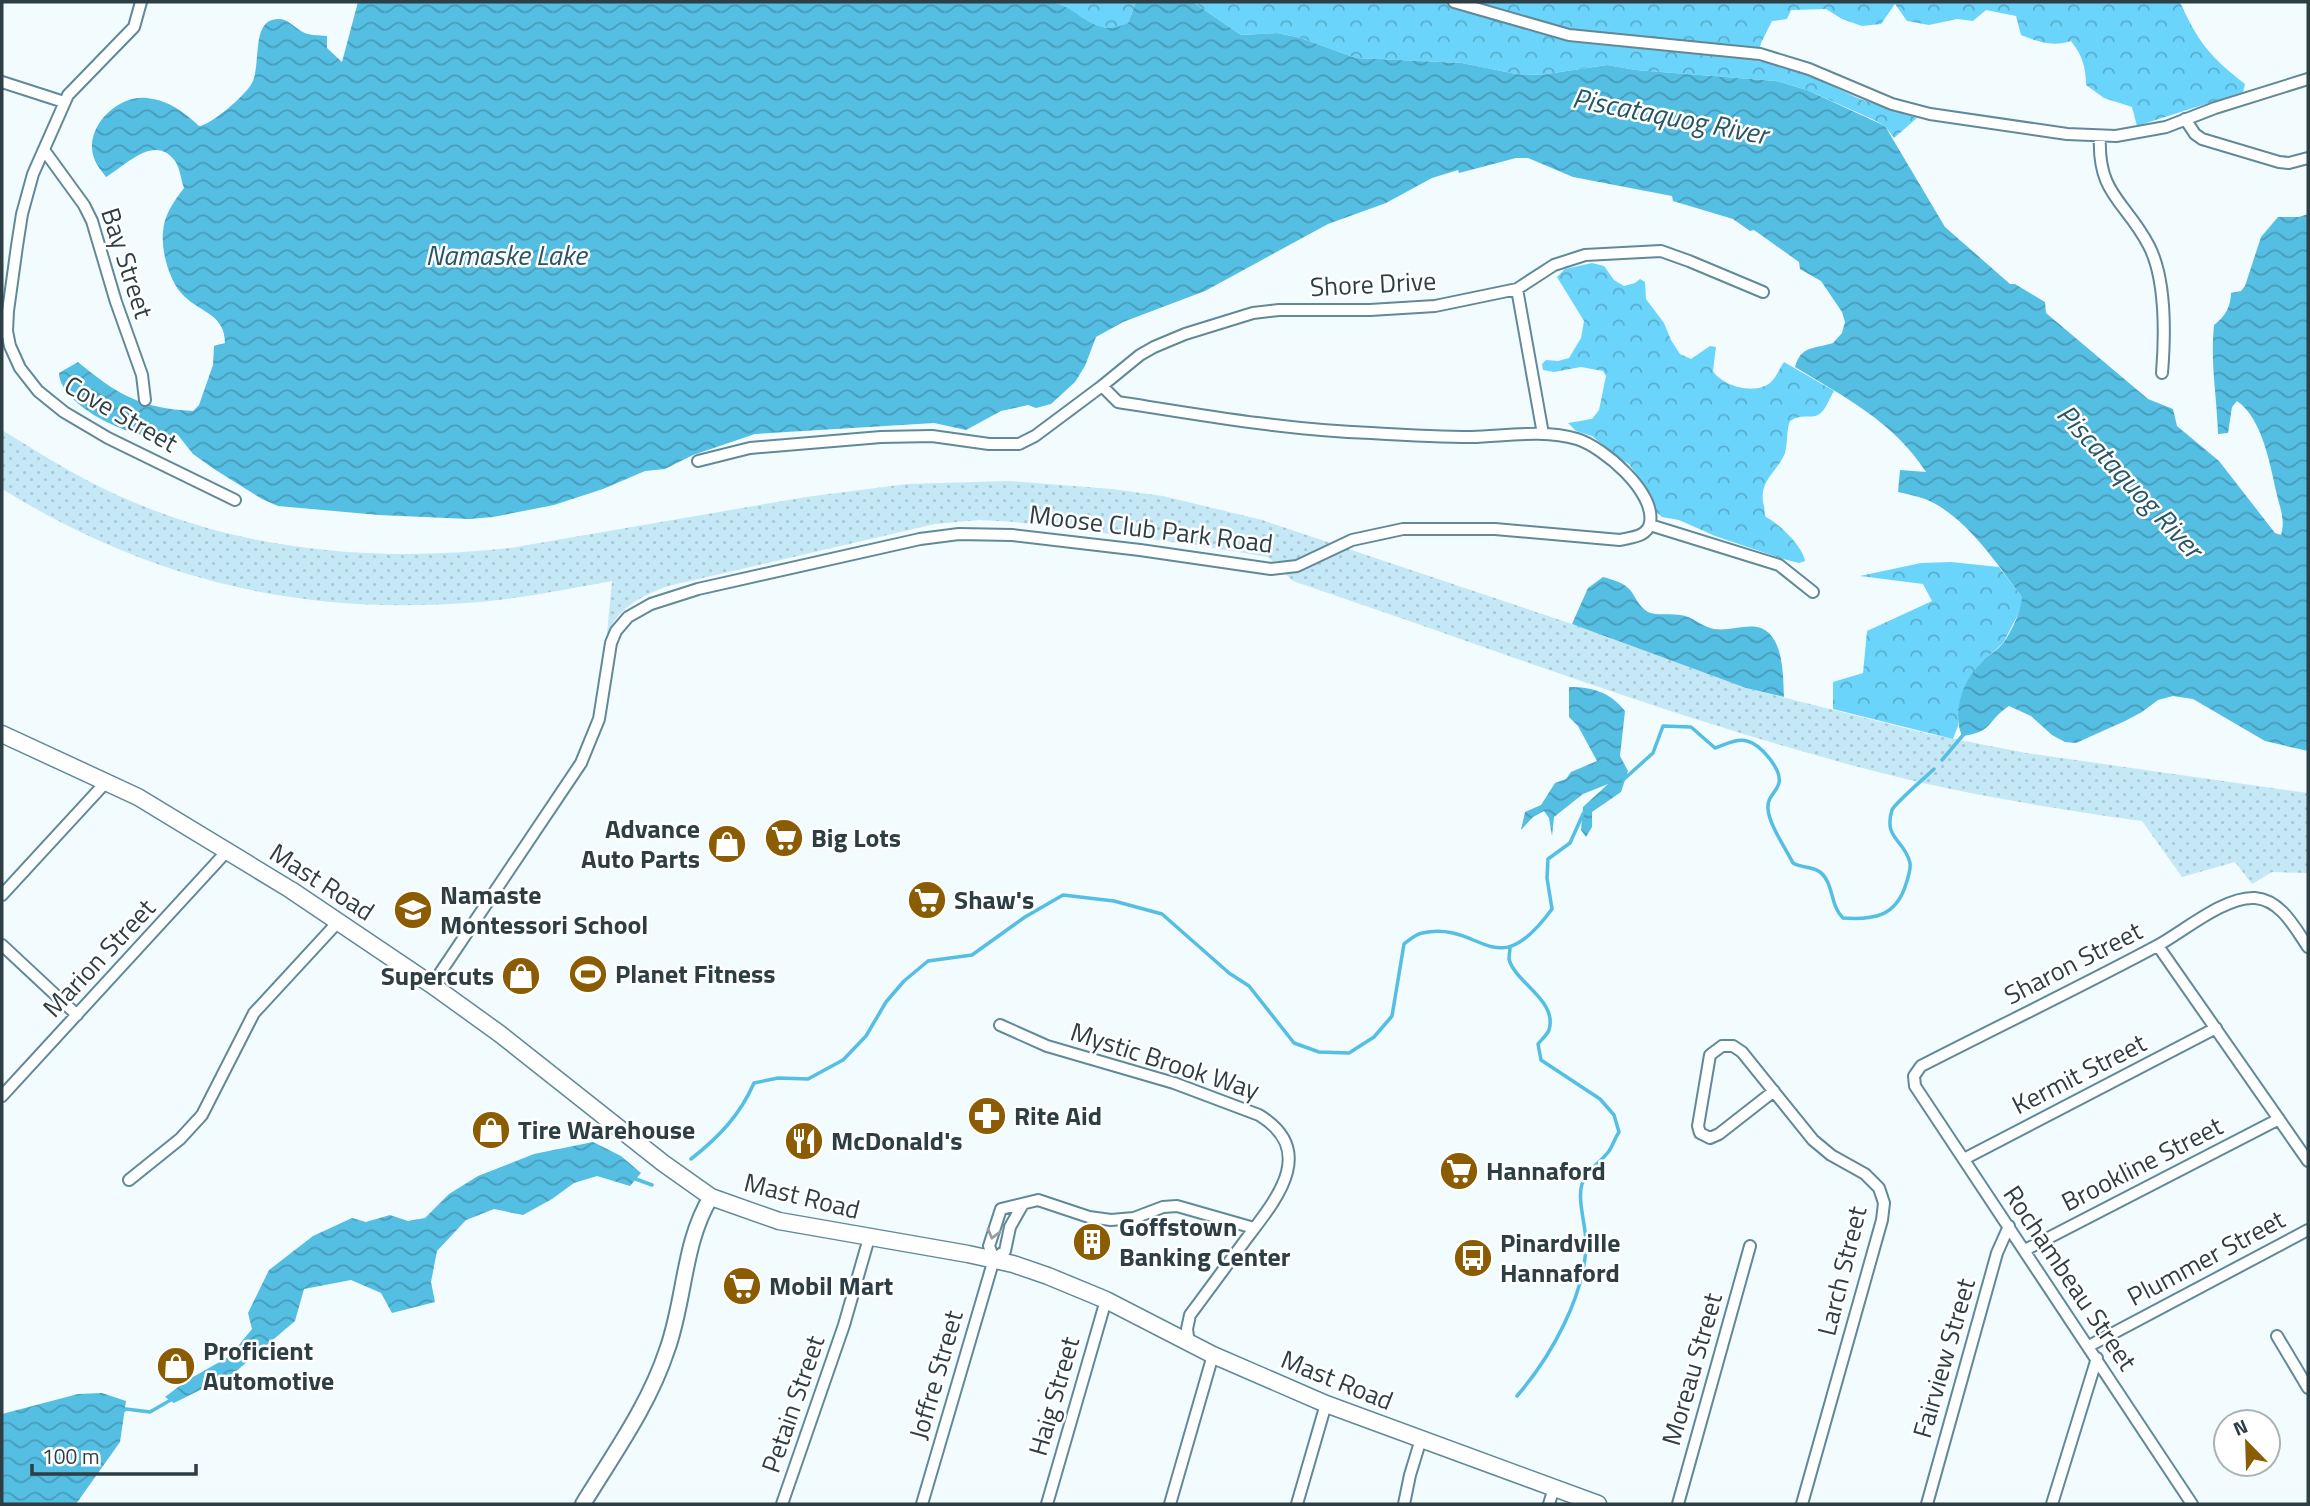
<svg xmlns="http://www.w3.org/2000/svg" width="2310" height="1506" font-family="'Titillium Web',sans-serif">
	<defs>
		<pattern id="green-dots" width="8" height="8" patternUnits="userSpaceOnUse" patternTransform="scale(1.75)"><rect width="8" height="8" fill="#c5e8f6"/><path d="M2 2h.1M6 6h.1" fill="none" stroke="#aac8d4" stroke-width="1.8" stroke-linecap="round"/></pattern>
		<pattern id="forest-crowns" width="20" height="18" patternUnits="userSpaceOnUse" patternTransform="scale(1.75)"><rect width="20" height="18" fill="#6bd4fa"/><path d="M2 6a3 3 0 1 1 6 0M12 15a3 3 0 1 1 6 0" fill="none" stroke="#58adcc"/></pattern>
		<pattern id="water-waves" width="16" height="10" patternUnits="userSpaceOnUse" patternTransform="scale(1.75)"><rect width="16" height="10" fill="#55bee3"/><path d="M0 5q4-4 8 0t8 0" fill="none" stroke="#479cba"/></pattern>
	</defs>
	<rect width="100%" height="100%" fill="#f2fbfe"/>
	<path fill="url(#green-dots)" d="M2 430C44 456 87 483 133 502 254 553 381 562 510 548L806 497 907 484 1009 481 1112 489 1163 496 1262 520 1572 624 1746 688 1929 734 2026 753 2308 793V873L2272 872 2252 884 2235 862 2182 877 2142 821C2049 808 1957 793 1866 769 1672 718 1483 645 1293 581L1268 557 1196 545 1015 522 980 520 935 524 668 586C640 597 620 606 607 634L612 581C563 590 514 600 465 603 294 615 147 578 2 489Z"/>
	<path fill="url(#forest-crowns)" d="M1052 2H1136L1128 23C1093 39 1084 10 1052 2Z
		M1193 2H2180C2198 42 2210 57 2245 84L2243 92 2137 126 2132 107 2104 98 2086 85C2086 67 2082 55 2071 41 2053 47 2038 42 2021 35L2016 16 1986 10 1973 21 1957 19 1929 25 1907 21 1895 4 1881 24 1862 26 1842 19 1826 9 1791 10 1787 19 1772 21 1761 43 1757 61 1786 65 1860 99 1917 118 1894 138 1885 126 1872 119 1807 90 1776 81 1636 70 1607 65 1540 75 1516 74 1462 63 1356 58 1301 38 1277 33 1241 35Z
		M1592 263 1604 266 1614 280 1624 286 1635 283 1640 279 1645 282 1646 299 1664 323 1671 340 1680 354 1691 359 1710 346 1716 347 1713 371C1723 387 1758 396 1772 381 1777 376 1780 367 1784 362L1834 391C1830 397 1825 412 1818 415 1810 419 1803 413 1790 421 1786 431 1788 442 1785 453 1778 472 1757 481 1764 506 1765 510 1764 514 1766 517 1767 518 1770 519 1771 520 1783 528 1803 547 1805 561L1799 563 1783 559 1715 536 1679 520 1662 517 1654 510 1650 493 1629 464 1619 458 1592 436 1576 431 1568 423 1592 419 1599 410 1606 376 1603 371 1581 367 1554 372 1543 370 1542 364 1546 360 1558 361 1569 358 1581 338 1584 321 1557 277 1565 269Z
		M1951 562 1999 567 2022 597V607L2003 643 1979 665 1959 704 1958 726 1953 739 1833 709V682L1863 673 1867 631 1932 601 1923 584 1860 576 1921 563Z"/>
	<path fill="url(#water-waves)" d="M358 2H1052C1083 9 1093 39 1128 23L1136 2H1193L1241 35 1277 33 1301 38 1356 58 1462 63 1516 74 1540 75 1607 65 1636 70 1776 81 1807 90 1885 126 1945 227 2010 284H2015L2045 302 2046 313 2148 399 2173 409 2177 426 2219 461 2275 533 2281 535C2286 519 2279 506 2276 491 2270 464 2262 418 2237 401L2232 407 2228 433 2218 434C2217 397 2210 362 2214 325 2225 317 2231 306 2231 293L2241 291 2245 286 2261 237 2278 217H2299L2308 214V751L2265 741 2193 699 2173 696 2158 700 2142 712 2125 721 2076 743 2065 742 2052 735 2031 716 2009 706C1986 721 1994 732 1962 736 1952 712 1962 683 1979 665 1986 657 1997 651 2004 642 2011 632 2022 610 2022 597 1997 564 1965 515 1925 499 1917 496 1907 494 1898 492L1900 470 1926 472C1893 421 1844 397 1795 367 1801 345 1815 349 1833 343L1842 333 1845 322 1842 312 1821 281 1800 269 1799 262 1754 230 1750 231 1733 219 1673 201 1672 196 1573 177 1528 158H1516L1459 173 1458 170 1432 178 1386 203 1328 224 1205 291 1123 322 1096 337 1085 366 1075 382 1051 404 1036 408 1028 405 1001 411 966 430 934 423 755 434 693 455 665 469 645 471 603 489 554 505 493 517 469 519 379 515 278 506 262 499 214 469 193 454 178 435C168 435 159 437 150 436 123 434 60 404 59 373L78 362C118 395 140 408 193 411L199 405 213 365 214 346 225 343C225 315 202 313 185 297 170 284 161 252 163 232 164 215 174 201 184 188 181 180 180 168 175 161 155 133 125 166 106 177 102 171 96 165 94 158 83 128 118 94 147 98 168 100 184 112 199 126 210 126 247 94 252 83 261 66 252 26 272 20 286 16 291 25 301 31 308 36 319 35 327 36V48L342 62Z
		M1603 577C1613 580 1624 582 1631 591 1636 598 1639 607 1648 612 1657 616 1669 613 1680 615 1692 616 1702 627 1714 629 1729 631 1742 625 1757 627 1784 632 1783 676 1784 697L1746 688 1572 624 1588 588Z
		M1569 687C1592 687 1610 692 1625 711L1620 756 1628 771 1621 792 1592 812V827L1586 837 1581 830 1583 807 1608 784 1583 794 1554 817 1552 836 1549 818 1544 811 1533 817 1521 830 1525 812 1541 805 1555 783 1566 779 1571 772 1597 761 1578 726 1569 717Z
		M593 1142 621 1156 641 1173 630 1186 597 1176 574 1183 552 1199 523 1215 494 1209 466 1220 437 1251 431 1282 435 1302 392 1313 381 1293 351 1280 304 1289 295 1321 234 1373 174 1403 165 1397 186 1381 230 1356 252 1329 248 1313 269 1270 313 1236 352 1218 366 1222 390 1215 408 1221 425 1218 449 1194 478 1176 534 1154Z
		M102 1393 126 1401 120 1442 76 1504H2V1414L78 1394Z"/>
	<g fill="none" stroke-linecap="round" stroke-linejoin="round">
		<path stroke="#55bee3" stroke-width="3.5" d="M1942 760 1964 734
			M1623 780 1653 753 1663 726 1691 727 1715 748C1724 745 1737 738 1747 741 1760 744 1782 769 1779 783 1776 793 1767 797 1768 808 1768 823 1786 849 1793 863 1801 868 1812 866 1820 872 1834 883 1830 906 1843 918 1873 920 1896 917 1906 884 1908 878 1911 869 1910 863 1905 840 1883 839 1892 810 1895 803 1926 777 1934 769
			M1510 948C1510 951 1509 955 1509 959 1515 983 1558 1000 1549 1030 1547 1035 1541 1040 1538 1044L1541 1060 1600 1099 1614 1115 1619 1132C1615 1138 1613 1145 1609 1151 1601 1162 1587 1170 1582 1184 1577 1199 1586 1227 1586 1242 1586 1295 1550 1358 1517 1396
			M691 1159C719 1137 740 1115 754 1083L778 1078 808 1079 843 1060 866 1036 886 1002 904 981 928 961 972 955 1025 917 1063 895 1114 901 1162 914 1229 973 1249 986 1294 1043 1319 1052 1349 1053 1374 1037 1392 1016 1404 944C1409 940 1416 934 1422 933 1483 920 1494 988 1552 909L1547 878 1548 859 1570 843 1583 814
			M633 1178 652 1185
			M123 1411 126 1409 150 1412 174 1398"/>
		<g stroke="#618998" stroke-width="14">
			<path id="minor" d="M141 2 134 27 68 95 33 174 22 214 17 246 8 311 7 331 10 346 20 368 38 391 64 412 108 438 235 500
				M1454 2 1569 35 1760 54 1809 69 1892 104 1930 114 2067 134 2116 136 2166 127 2215 108 2308 79
				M2 82 64 102
				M2185 119 2195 134 2202 139 2279 162 2289 163 2308 158
				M2100 136C2097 195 2126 201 2149 246 2166 279 2165 336 2162 373
				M44 150 84 205 92 221 116 302 142 375 145 400
				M1517 289 1543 434
				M1102 386 1140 355 1154 347 1185 334 1253 313 1279 310H1370L1435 306 1517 289 1554 265 1585 255 1661 251 1689 261 1763 292
				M1650 525 1779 565 1813 592
				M2 895 107 781
				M2 945 77 1015
				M2158 946 2308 1161
				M432 985 581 763 599 719 611 643 616 631 628 617 651 604 698 589 920 539 959 534 1012 535 1140 550 1271 569 1297 566 1352 540 1403 529H1495L1620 540C1632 537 1647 537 1650 523 1656 492 1603 447 1577 439 1544 429 1506 436 1472 437 1438 437 1404 435 1371 433 1286 430 1201 415 1118 402L1102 386 1035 436 1019 444H989L932 436 881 437 750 448 698 461
				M1000 1025 1047 1046 1174 1083 1259 1115C1320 1152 1273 1203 1244 1242 1226 1266 1208 1291 1190 1315L1187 1329 1189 1344
				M1774 1091 1719 1134 1710 1138 1700 1133 1698 1126 1710 1055 1722 1046H1733L1742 1052 1813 1140 1831 1155 1865 1174 1879 1188 1884 1203 1882 1220 1802 1504
				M2 1096 228 850
				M1964 1159 2216 1028
				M129 1180 180 1139 202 1115 254 1013 338 922
				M2025 1250 2279 1119
				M994 1259 989 1246 1001 1209 1038 1200 1089 1217 1111 1220 1134 1218 1163 1207 1177 1206 1254 1228
				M994 1259 1005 1251 1010 1227 1023 1204
				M2277 1336 2308 1388
				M2089 1346 2308 1230
				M782 1504 844 1325 869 1238
				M922 1504 994 1259
				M1047 1504 1106 1300
				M1170 1504 1213 1355
				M1297 1504 1326 1404
				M1404 1504 1410 1475 1421 1439
				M1549 1504 1554 1488
				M1678 1504 1750 1246
				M1927 1504 1997 1253 2009 1226
				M2052 1504 2097 1358
				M2192 1504 1915 1086 1914 1076 1921 1066C1999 1026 2078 988 2155 947 2182 933 2224 896 2255 898 2281 900 2295 928 2308 947"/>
		</g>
		<g stroke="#618998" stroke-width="18">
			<path id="tertiary" d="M583 1504C613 1455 649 1405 667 1350 685 1301 683 1242 711 1197"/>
		</g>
		<g stroke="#618998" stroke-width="19">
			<path id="secondary" d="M2 734 138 797 291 890 432 985 500 1034 663 1163 711 1197 779 1221 968 1254 1013 1264 1048 1276 1106 1300 1213 1355 1326 1404 1598 1504"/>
		</g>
		<use href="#minor" stroke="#fff" stroke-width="10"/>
		<use href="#tertiary" stroke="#fff" stroke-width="14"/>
		<use href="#secondary" stroke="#fff" stroke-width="16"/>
	</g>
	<defs><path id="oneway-chevron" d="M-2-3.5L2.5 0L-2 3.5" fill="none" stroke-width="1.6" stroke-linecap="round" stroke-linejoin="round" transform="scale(1.75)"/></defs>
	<use stroke="#969ea2" href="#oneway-chevron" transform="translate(993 1234) rotate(105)"/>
	<defs>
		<g id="supermarket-disc" transform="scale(2.0125)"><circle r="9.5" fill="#8b5c01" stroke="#fff"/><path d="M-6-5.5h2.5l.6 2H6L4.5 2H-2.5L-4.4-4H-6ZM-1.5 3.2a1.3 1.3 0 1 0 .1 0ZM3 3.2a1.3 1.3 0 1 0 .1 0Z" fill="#fff"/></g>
		<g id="shop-disc" transform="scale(2.0125)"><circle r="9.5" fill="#8b5c01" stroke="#fff"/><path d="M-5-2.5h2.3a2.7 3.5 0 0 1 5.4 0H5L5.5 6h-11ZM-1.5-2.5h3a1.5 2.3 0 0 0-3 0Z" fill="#fff"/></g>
		<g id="school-disc" transform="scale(2.0125)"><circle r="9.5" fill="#8b5c01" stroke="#fff"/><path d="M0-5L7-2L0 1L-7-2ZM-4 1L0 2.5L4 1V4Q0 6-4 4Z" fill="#fff"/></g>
		<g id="stadium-disc" transform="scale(2.0125)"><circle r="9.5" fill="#8b5c01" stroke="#fff"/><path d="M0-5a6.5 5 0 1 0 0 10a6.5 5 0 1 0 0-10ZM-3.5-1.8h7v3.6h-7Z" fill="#fff"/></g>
		<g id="pharmacy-disc" transform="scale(2.0125)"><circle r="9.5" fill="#8b5c01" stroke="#fff"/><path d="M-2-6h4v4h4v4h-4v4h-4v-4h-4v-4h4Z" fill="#fff"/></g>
		<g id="restaurant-disc" transform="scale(2.0125)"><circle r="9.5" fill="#8b5c01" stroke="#fff"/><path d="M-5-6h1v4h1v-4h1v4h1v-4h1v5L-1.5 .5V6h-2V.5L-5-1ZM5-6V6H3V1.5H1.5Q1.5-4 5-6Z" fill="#fff"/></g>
		<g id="building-disc" transform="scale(2.0125)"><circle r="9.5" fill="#8b5c01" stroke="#fff"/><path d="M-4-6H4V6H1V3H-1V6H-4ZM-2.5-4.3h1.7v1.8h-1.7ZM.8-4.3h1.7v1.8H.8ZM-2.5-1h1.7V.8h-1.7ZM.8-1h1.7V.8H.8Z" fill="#fff"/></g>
		<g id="bus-disc" transform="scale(2.0125)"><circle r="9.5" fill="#8b5c01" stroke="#fff"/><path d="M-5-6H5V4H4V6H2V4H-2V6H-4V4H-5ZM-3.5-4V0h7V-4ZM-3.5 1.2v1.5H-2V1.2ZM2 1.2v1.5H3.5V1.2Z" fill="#fff"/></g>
	</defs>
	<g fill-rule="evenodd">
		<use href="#supermarket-disc" x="784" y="838"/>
		<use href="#shop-disc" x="727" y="844"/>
		<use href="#supermarket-disc" x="927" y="900"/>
		<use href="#school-disc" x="413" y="910"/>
		<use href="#stadium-disc" x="588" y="974"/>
		<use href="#shop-disc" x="521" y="976"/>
		<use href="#pharmacy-disc" x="987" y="1116"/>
		<use href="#shop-disc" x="491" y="1130"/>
		<use href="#restaurant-disc" x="804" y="1141"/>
		<use href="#supermarket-disc" x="1459" y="1171"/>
		<use href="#building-disc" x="1092" y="1242"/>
		<use href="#bus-disc" x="1473" y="1258"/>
		<use href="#supermarket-disc" x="742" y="1286"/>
		<use href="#shop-disc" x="176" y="1366"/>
	</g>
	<g text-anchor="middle" stroke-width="5" stroke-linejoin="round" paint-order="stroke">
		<g font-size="26" fill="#2d3e45" stroke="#fff">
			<text transform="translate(127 263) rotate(72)" y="9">Bay Street</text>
			<text transform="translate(1373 284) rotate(-3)" y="9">Shore Drive</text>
			<text transform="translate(121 414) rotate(30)" y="9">Cove Street</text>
			<text transform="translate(1151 529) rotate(7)" y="9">Moose Club Park Road</text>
			<text transform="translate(322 882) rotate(33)" y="9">Mast Road</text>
			<text transform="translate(99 958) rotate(-47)" y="9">Marion Street</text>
			<text transform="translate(2073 963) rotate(-27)" y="9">Sharon Street</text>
			<text transform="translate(1165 1061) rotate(18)" y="9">Mystic Brook Way</text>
			<text transform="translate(2079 1074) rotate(-27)" y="9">Kermit Street</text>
			<text transform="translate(2142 1164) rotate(-27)" y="9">Brookline Street</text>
			<text transform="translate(802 1196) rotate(14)" y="9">Mast Road</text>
			<text transform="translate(2206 1258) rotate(-28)" y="9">Plummer Street</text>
			<text transform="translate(1842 1271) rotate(-76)" y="9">Larch Street</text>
			<text transform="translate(2070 1278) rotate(56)" y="9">Rochambeau Street</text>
			<text transform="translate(1944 1358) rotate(-74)" y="9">Fairview Street</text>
			<text transform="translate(1692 1369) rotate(-74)" y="9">Moreau Street</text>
			<text transform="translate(936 1375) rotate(-74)" y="9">Joffre Street</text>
			<text transform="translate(1337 1380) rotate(22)" y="9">Mast Road</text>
			<text transform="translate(1054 1396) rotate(-74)" y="9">Haig Street</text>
			<text transform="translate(793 1404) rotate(-71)" y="9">Petain Street</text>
		</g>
		<g font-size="26" font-weight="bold" fill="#2d3e45" stroke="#fff" text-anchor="start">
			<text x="700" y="838" text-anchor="end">Advance<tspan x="700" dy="30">Auto Parts</tspan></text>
			<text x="811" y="847">Big Lots</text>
			<text x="440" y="904">Namaste<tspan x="440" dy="30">Montessori School</tspan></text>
			<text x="954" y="909">Shaw's</text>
			<text x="615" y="983">Planet Fitness</text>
			<text x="494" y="985" text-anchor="end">Supercuts</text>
			<text x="1014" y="1125">Rite Aid</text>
			<text x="518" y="1139">Tire Warehouse</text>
			<text x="831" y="1150">McDonald's</text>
			<text x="1486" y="1180">Hannaford</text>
			<text x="1119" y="1236">Goffstown<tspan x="1119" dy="30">Banking Center</tspan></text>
			<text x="1500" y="1252">Pinardville<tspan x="1500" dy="30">Hannaford</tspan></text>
			<text x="769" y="1295">Mobil Mart</text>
			<text x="203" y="1360">Proficient<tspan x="203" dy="30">Automotive</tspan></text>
		</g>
		<g font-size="28" font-style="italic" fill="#285565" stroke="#fff">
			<text transform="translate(1670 116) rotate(11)" y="10">Piscataquog River</text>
			<text x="506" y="265">Namaske Lake</text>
			<text transform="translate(2130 481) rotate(47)" y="10">Piscataquog River</text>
		</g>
	</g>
	<rect width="2310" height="1506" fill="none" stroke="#2d3e45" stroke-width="7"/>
	<g transform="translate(2247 1443) rotate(337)"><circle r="33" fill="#ffffff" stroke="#abb2b5" stroke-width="2"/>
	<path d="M0-5L12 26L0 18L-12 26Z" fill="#8b5c01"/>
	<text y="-10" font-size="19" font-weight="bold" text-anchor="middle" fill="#2d3e45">N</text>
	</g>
	<path d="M32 1464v10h164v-10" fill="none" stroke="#2d3e45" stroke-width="3.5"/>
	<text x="42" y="1464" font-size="21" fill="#2d3e45" stroke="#ffffff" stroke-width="5" paint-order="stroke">100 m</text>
</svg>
